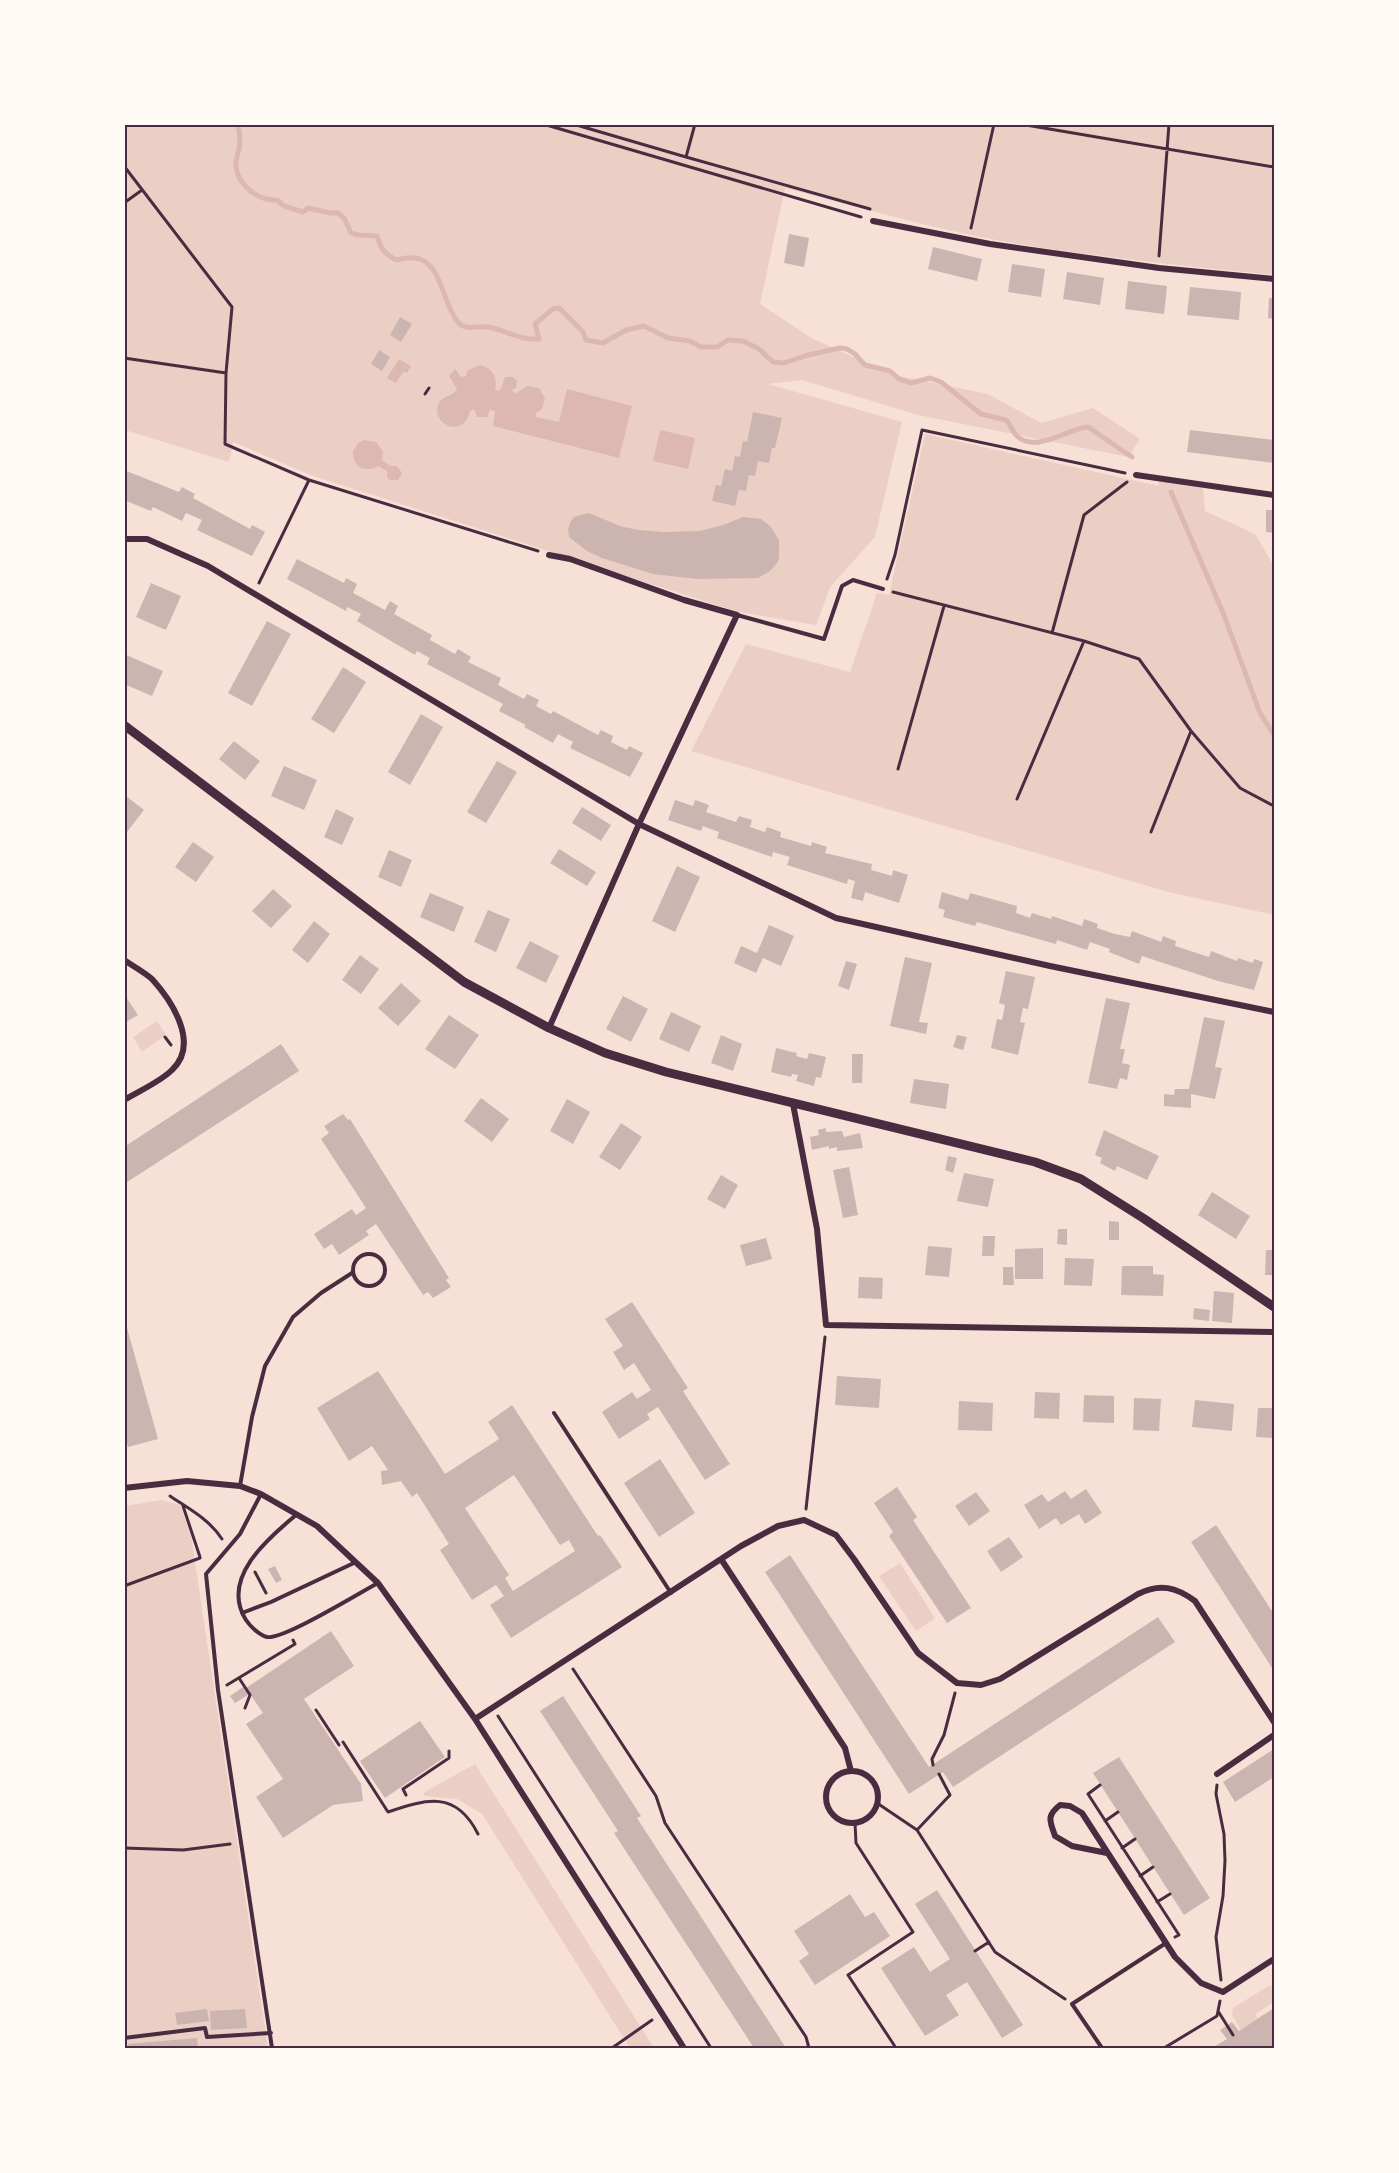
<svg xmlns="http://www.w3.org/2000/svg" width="1399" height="2173" font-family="'Public Sans',sans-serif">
	<rect width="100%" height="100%" fill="#f7e1d7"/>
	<path fill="#ebcfc5" d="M125 125H1274V275C1185 266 1096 257 1007 242 932 229 859 207 785 188L760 304 813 339 894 375 988 394 1041 423 1093 408 1140 439 1128 457 918 415 802 380 768 384 902 422 875 537 831 586 816 625 739 612 310 475 233 442 229 462 125 430Z
		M925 434 1159 486 1158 479 1203 488 1205 511 1255 534 1274 566V915L1168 892 691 751 746 644 850 672 877 593 889 595Z
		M157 1021 166 1035 142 1052 133 1037Z
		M162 1500 180 1505 191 1535 268 2048H125V1506Z
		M900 1563 935 1618 916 1631 879 1576Z
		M475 1764 654 2048H630L482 1814 457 1799 425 1796 423 1793Z
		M1270 1985 1274 1992V2002L1255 2014 1258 2019 1241 2030 1232 2015 1233 2008Z"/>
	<path fill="#dcb8b0" d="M399 359 411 366 407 373 404 371 396 383 387 378Z
		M480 365C493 369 498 376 495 390L498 391 501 389 505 377H513L517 381 516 388 512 390 515 394 527 386 539 388 545 398 542 409 536 413V417L559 422 567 389 632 406 619 458 493 426 495 411 490 410 487 417H477L474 409 470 411C464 440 429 424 439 403 443 395 453 397 457 389L449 376 455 369 461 377 466 376 467 371Z
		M660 430 695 438 688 469 653 461Z
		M364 440 376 442 383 451 382 460 390 466H397L402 473 398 480H390L387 477V471L378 466C365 474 352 467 353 451L359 442Z"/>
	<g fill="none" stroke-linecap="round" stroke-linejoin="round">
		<path stroke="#dcb8b0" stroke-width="5" d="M238 124C239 131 240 137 240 144 239 151 235 160 236 167 239 186 258 201 277 200L284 206 303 212 308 208 330 213H338L344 218 351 233 358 235 377 236C381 249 384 254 397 260 443 246 438 298 458 322 466 332 478 325 489 327 508 331 518 340 539 339L535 324 553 309 559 308 583 332 586 340 603 343 626 330 644 326 668 338 690 341 701 347H717L728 340 743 341 759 349 773 362 784 363 808 355 840 348 847 349 855 354 865 365 890 371 899 379 911 383 930 378 941 382 981 414 1006 420C1010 424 1013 432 1017 436 1037 454 1068 428 1088 427L1132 457
			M1171 492 1224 615 1260 713 1274 735"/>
	</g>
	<path fill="#ccb4b1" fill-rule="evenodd" d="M789 234 809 238 804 267 784 263Z
		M933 247 982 259 977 281 928 269Z
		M1012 264 1045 269 1041 297 1008 292Z
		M1067 272 1104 278 1100 305 1063 299Z
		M1128 281 1167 286 1164 314 1125 309Z
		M1190 287 1241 292 1239 320 1187 315Z
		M1269 298 1274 299V319L1268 318Z
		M400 317 412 324 401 342 390 335Z
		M379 350 390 357 382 371 371 364Z
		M753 412 782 418 775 448H772L769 463 758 461 755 476 749 475 746 491 739 490 735 506 712 501 716 485 721 486 725 469 732 471 735 456 740 457 743 441 747 442Z
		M1190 430 1274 440V463L1187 452Z
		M124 470 179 492 182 487 195 494 193 498 250 529 252 525 265 532 252 556 197 530 202 520 186 513 182 521 153 507 151 511 124 500Z
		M1266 510H1274V533L1266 532Z
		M589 513 620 526 638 530 663 532 700 531 723 525 743 517 761 519 771 527 779 540V558L778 562 770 571 758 578 697 579 653 574 602 558 587 551 569 537 568 530 570 523 574 517Z
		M297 559 344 583 346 578 357 584 353 593 385 610 390 601 398 606 394 614 432 635 430 640 455 654 458 649 471 657 468 662 501 678 498 685 524 699 527 694 539 700 536 706 551 714 553 711 598 735 601 730 613 736 611 742 627 750 629 746 643 753 630 777 570 748 573 742 558 734 553 743 524 727 526 725 499 711 503 704 427 664 430 658 417 651 415 655 357 621 361 614 347 607 346 611 287 579Z
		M151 583 181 596 166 630 136 617Z
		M267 621 291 634 252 706 228 693Z
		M124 654 163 671 152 696 124 684Z
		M343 667 366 682 334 733 311 719Z
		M421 714 443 727 410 785 388 772Z
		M234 741 260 761 245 780 219 759Z
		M497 761 517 772 486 823 467 812Z
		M284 766 317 780 304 810 271 796Z
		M126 796 144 810 127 832 124 830V798Z
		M675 800 693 806 695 800 709 805 706 812 736 822 739 816 752 820 750 827 765 832 767 827 781 832 780 837 811 846 812 842 827 847 825 853 872 864 871 870 892 876 893 870 908 875 899 903 865 892 863 901 851 898 855 881 848 879 847 884 787 865 790 857 773 852 772 857 717 838 719 832 703 826 701 831 668 820Z
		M582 807 611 825 601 841 572 823Z
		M336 809 354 818 342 845 324 837Z
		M193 842 214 857 196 882 175 867Z
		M559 849 596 872 587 886 550 863Z
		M389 850 412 860 401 887 378 877Z
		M677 866 700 877 675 932 652 921Z
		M273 889 292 906 271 928 252 911Z
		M942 892 968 900 970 893 1017 906 1016 913 1030 918 1032 913 1051 919 1052 916 1082 926 1084 919 1098 924 1097 928 1115 934 1130 937 1132 931 1161 942 1163 936 1176 941 1175 946 1209 957 1211 951 1237 961 1238 958 1253 963 1254 959 1263 962 1254 990 1218 981 1142 956 1139 964 1109 952 1110 949 1090 942 1087 950 1057 940 1056 944 977 922 975 926 943 917 945 910 938 908Z
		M430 893 464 907 454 932 420 917Z
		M488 910 510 919 496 952 474 942Z
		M314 921 330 934 308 963 292 950Z
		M769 925 794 936 781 966 763 958 756 973 734 963 741 946 757 953Z
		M530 941 559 956 546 983 516 968Z
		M360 955 379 969 361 994 342 980Z
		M905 957 932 963 919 1022 928 1023 926 1034 890 1026Z
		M846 961 857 964 849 990 838 986Z
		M1006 971 1035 977 1028 1009 1023 1008 1020 1022 1025 1023 1018 1055 991 1048 997 1019 1002 1020 1005 1005 999 1003Z
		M401 983 421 1001 398 1026 378 1008Z
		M124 994 138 1015 124 1023Z
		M623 996 648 1009 631 1042 606 1029Z
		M1106 998 1130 1003 1120 1049H1125L1122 1063 1130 1065 1127 1080 1120 1078 1117 1089 1088 1083Z
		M671 1012 701 1026 689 1052 659 1039Z
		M449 1015 479 1035 455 1069 425 1049Z
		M1204 1017 1225 1021 1215 1067 1222 1068 1215 1099 1191 1094V1108L1164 1106V1094L1174 1095 1175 1089H1189Z
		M721 1035 742 1044 733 1071 711 1063Z
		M957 1035 967 1037 963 1050 953 1047Z
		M281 1044 299 1071 124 1184V1147Z
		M776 1048 797 1053 796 1056 807 1059 809 1053 826 1057 821 1078 816 1077 814 1086 796 1081 798 1075 792 1074 791 1077 771 1072Z
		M852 1054H863L862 1083H852Z
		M914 1079 949 1084 946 1109 910 1103Z
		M481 1098 509 1119 492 1142 464 1121Z
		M567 1099 590 1112 573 1144 550 1131Z
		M343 1114 348 1120 350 1119 449 1278 446 1280 451 1287 433 1298 428 1292 423 1295 376 1224 366 1231 369 1235 339 1255 332 1244 324 1249 314 1234 352 1209 356 1215 366 1208 321 1139 329 1133 324 1126Z
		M621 1123 642 1137 620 1170 599 1157Z
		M826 1128V1132L842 1131 844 1137 860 1133 863 1148 837 1151V1147L829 1149V1146L812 1150 810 1137 819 1135 818 1130Z
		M1104 1130 1159 1156 1147 1180 1117 1166 1115 1171 1100 1163 1102 1158 1095 1155Z
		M948 1156 957 1158 953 1173 945 1170Z
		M849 1167 858 1215 843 1218 833 1170Z
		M964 1173 994 1179 988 1207 957 1201Z
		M721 1175 738 1185 725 1209 707 1199Z
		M1212 1192 1250 1216 1236 1239 1198 1215Z
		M1109 1221 1119 1222V1240H1109Z
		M1058 1229H1067V1245L1057 1244Z
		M983 1236H995L994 1256H982Z
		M766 1238 772 1259 746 1266 740 1245Z
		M928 1246 952 1248 949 1277 925 1275Z
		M1043 1248V1279H1015V1249Z
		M1266 1250H1274V1275H1265Z
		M1065 1258 1094 1259 1092 1286 1064 1285Z
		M1122 1266H1153V1274L1164 1275 1163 1296 1121 1295Z
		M1003 1267H1013L1014 1285H1003Z
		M859 1277 883 1278 882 1299 858 1298Z
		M1214 1291 1234 1293 1232 1323 1212 1321Z
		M632 1302 688 1388 683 1391 730 1464 705 1480 658 1407 647 1414 650 1419 619 1439 602 1412 632 1392 637 1399 651 1390 634 1363 624 1370 613 1352 623 1346 605 1319Z
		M1194 1308 1210 1310 1209 1321 1193 1319Z
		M124 1317 158 1439 128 1447 124 1432Z
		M378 1371 445 1474 499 1439 488 1422 512 1405 598 1536 600 1535 622 1567 511 1638 490 1605 504 1596 496 1585 472 1600 440 1550 449 1544 417 1493 412 1497 401 1481 382 1485 381 1471 388 1470 372 1446 349 1461 317 1408ZM514 1475 560 1545 569 1540 575 1551 513 1591 505 1578 509 1575 465 1508Z
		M837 1376 881 1379 879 1408 835 1405Z
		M1035 1392 1060 1393 1059 1419 1034 1418Z
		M1084 1395 1114 1396V1423L1083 1422Z
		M1134 1398 1161 1399 1159 1431 1133 1430Z
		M1195 1400 1234 1404 1232 1431 1192 1427Z
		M959 1401 993 1403 992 1431 958 1430Z
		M1258 1408H1274V1438L1256 1437Z
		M660 1459 695 1513 659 1537 624 1483Z
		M897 1487 917 1517 913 1520 971 1608 947 1623 889 1536 893 1532 874 1503Z
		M1086 1489 1102 1513 1085 1524 1079 1514 1061 1525 1056 1518 1039 1529 1024 1505 1042 1494 1048 1502 1065 1491 1071 1499Z
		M976 1492 990 1511 969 1526 955 1506Z
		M1216 1525 1274 1614V1671L1191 1542Z
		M1009 1537 1023 1557 1001 1572 987 1551Z
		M790 1555 929 1767 1158 1617 1175 1642 953 1787 943 1772 909 1794 765 1572Z
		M275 1566 282 1580 276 1583 268 1569Z
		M331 1631 354 1666 304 1699 361 1784 363 1801 333 1805 283 1838 256 1797 283 1779 246 1724 263 1713 246 1688Z
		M243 1687 248 1695 235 1703 230 1696Z
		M563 1696 641 1816 637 1818 786 2048H754L614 1833 618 1831 540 1711Z
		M420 1721 445 1757 385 1798 360 1761Z
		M1274 1749V1777L1235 1802 1223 1782Z
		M1119 1757 1210 1898 1184 1915 1093 1773Z
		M937 1890 1023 2025 1002 2038 967 1982 946 1995 959 2015 925 2036 881 1968 914 1947 930 1972 950 1959 915 1904Z
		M850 1894 865 1917 874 1912 890 1936 815 1985 799 1961 809 1954 794 1931Z
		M1274 2008V2048H1212L1227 2039 1220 2030 1232 2022 1239 2031Z
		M207 2009 209 2021 177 2025 175 2013Z
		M245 2009 247 2028 211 2030 210 2011Z
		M197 2038 198 2048H128V2044Z"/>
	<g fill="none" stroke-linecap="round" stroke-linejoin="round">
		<path stroke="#4a2c40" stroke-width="3" d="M543 124 861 217
			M573 124 686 157 695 124
			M1020 124 1274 167
			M686 157 870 209
			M124 166 232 307 226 373
			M124 203 142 190
			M971 228 994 124
			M1159 256 1169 124
			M124 358 226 373 225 444 309 480 538 551
			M425 394 429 388
			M887 579 895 555 922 430 1125 473
			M259 583 309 480
			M893 592 1084 641 1139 659 1191 731 1240 788 1274 806
			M1052 633 1084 515 1127 482
			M898 769 944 606
			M1017 799 1084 641
			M1151 832 1191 731
			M165 1037 171 1045
			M170 1496C189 1509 209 1519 222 1539
			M183 1506 200 1557
			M806 1509 825 1337
			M255 1572 266 1593
			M124 1586 200 1558
			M573 1669 656 1796 665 1823 806 2037 809 2048
			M239 1678 250 1695 245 1708
			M227 1685 295 1644 293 1640
			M316 1710 339 1745
			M498 1716 711 2048
			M343 1742 388 1812C427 1799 456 1790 478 1834
			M933 1765 932 1759 944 1735 955 1693
			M1100 1785 1088 1794 1179 1935 1175 1937
			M1217 1785 1216 1794 1224 1834 1225 1861 1223 1896 1216 1937 1221 1980
			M406 1795 403 1789 449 1758V1751
			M877 1803 917 1830 995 1952 1065 1999
			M1105 1821 1118 1812
			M855 1823 856 1843 913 1932 848 1975 896 2048
			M917 1830 950 1795 939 1774
			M124 1848 183 1850 230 1844
			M1122 1848 1135 1839
			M1140 1876 1153 1867
			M1157 1902 1170 1894
			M975 1951 989 1942
			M1218 2011 1233 2035
			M612 2048 652 2020
			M1164 2048 1217 2016 1220 2001"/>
		<path stroke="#4a2c40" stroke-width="4" d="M737 615 824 639 842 586 853 580 883 589
			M353 1270a16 16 0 1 1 32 0a16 16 0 1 1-32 0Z
			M554 1413 671 1593
			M240 1486 252 1417 265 1366 293 1317 321 1293 352 1273
			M261 1494 240 1534 206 1574 218 1690 272 2048
			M296 1515C267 1539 220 1579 246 1620 250 1626 259 1635 267 1637 283 1640 359 1593 378 1583
			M242 1613 271 1602 356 1562
			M124 2038 205 2028 207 2037 271 2033
			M1102 2048 1072 2004 1166 1943"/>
		<path stroke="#4a2c40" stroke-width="6" d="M873 221 990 244 1159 268 1274 279
			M1136 475 1274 495
			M124 539H147L208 566 639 824 836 918 1050 966 1274 1012
			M124 960C133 966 144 972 152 979 172 1001 200 1044 172 1070 160 1082 139 1091 124 1100
			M549 1028 639 824 737 615 684 600 570 559 549 555
			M793 1104 817 1229 826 1325 1274 1332
			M124 1488 187 1481 240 1486 261 1494 317 1526 378 1583 475 1719 684 2048
			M721 1559 845 1748 851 1771
			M475 1719 741 1546 778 1526 804 1520 836 1535 854 1559 918 1653 957 1683 981 1685 1000 1679 1138 1594C1160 1583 1176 1587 1195 1601L1274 1722
			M826 1797a26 26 0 1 1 52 0a26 26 0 1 1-52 0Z
			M1217 1774 1274 1735
			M1107 1853 1072 1846 1055 1836C1050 1821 1046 1816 1060 1805L1070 1806 1082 1813 1175 1957 1201 1983 1223 1992 1274 1959"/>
		<path stroke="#4a2c40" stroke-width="9" d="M124 725 464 982 549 1028 605 1053 666 1072 1035 1162 1081 1179 1143 1218 1274 1307"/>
	</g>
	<rect width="1399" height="2173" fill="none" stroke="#fffaf5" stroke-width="252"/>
	<rect x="126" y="126" width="1147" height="1921" fill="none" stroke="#4a2c40" stroke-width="2"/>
</svg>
